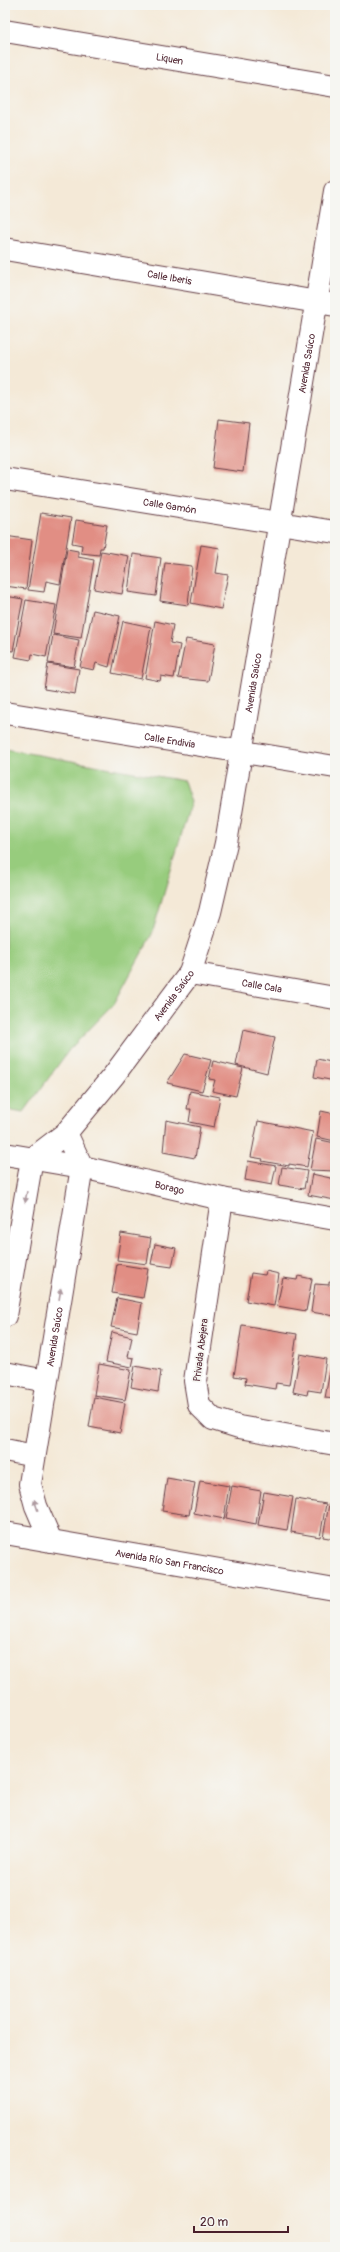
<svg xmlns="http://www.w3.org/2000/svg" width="340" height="2252" font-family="Pangolin,sans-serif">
	<rect width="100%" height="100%" fill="#f6f6f2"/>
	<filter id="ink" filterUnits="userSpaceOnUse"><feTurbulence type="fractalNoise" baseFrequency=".025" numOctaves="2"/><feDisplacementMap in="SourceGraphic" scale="8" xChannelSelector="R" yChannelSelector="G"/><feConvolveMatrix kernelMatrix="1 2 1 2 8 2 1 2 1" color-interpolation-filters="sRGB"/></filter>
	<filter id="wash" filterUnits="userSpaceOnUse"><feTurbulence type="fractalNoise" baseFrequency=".012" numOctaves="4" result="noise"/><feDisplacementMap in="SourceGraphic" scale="16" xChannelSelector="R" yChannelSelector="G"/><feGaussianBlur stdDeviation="0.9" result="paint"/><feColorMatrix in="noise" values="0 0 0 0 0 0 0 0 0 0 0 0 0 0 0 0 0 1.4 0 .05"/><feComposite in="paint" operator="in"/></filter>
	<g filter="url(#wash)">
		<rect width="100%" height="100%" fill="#f4e9d7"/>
		<path fill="#97cc7d" stroke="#707654" d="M5 749 184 781 191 802 152 934 114 1004 69 1050 24 1112 5 1109Z"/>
		<g id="blocks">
			<path fill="#e18e84" d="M219 419 249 423 243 472 213 468Z
				M41 513 71 518 60 584 46 581 44 592 28 590Z
				M76 520 107 525 103 548H100L99 555 81 553 82 545 72 543Z
				M5 536 32 540 26 589 5 586Z
				M201 545 220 548 216 573 228 575 221 609 191 603Z
				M67 549 78 551V557L94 560 81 638 53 634Z
				M101 551 129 556 122 594 94 589Z
				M133 554 161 558 156 596 128 592Z
				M165 563 192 566 188 605 160 601Z
				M5 596 23 599 13 651 5 650Z
				M26 600 56 605 46 657 32 654 31 660 15 657Z
				M93 610 120 616 109 667 96 663 94 670 80 667Z
				M123 621 151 627 141 679 112 673Z
				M155 621 173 625 170 643 180 645 174 678 161 676 160 681 145 678Z
				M53 635 79 640 74 667 48 663Z
				M186 639 215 644 208 681 178 678Z
				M48 664 79 669 75 694 44 689Z
				M243 1030 275 1037 267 1073 236 1065Z
				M185 1054 211 1060 202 1091 167 1083Z
				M332 1058 335 1059V1081L314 1077 317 1059 331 1062Z
				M213 1061 243 1068 236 1096 212 1091 215 1080 209 1079Z
				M190 1091 220 1097 214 1127 189 1122 191 1109H187Z
				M321 1111 335 1114V1141L317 1137Z
				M166 1120 200 1127 195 1158 163 1152Z
				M258 1121 313 1132 307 1167 289 1164V1166L262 1161 263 1159 251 1157Z
				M316 1139 335 1143V1171L310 1170Z
				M248 1161 276 1166 272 1185 245 1180Z
				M282 1167 307 1171 304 1189 279 1185Z
				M312 1174 335 1179V1200L308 1195Z
				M121 1233 151 1238 147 1264 117 1260Z
				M155 1244 176 1248 172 1267 151 1264Z
				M117 1264 148 1269 143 1298 112 1293Z
				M266 1271 279 1274 274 1306 246 1301 251 1273 265 1275Z
				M298 1276 312 1279 306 1311 277 1306 283 1278 297 1280Z
				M329 1282 335 1283V1316L311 1312 315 1284 329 1285Z
				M117 1298 142 1303 137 1332 111 1327Z
				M242 1325 297 1334 289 1385 276 1383 275 1389 245 1384 246 1378 234 1376Z
				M112 1332 132 1337 128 1357 134 1358 132 1367 106 1362Z
				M300 1354 326 1359 321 1392 308 1390 307 1395 293 1392Z
				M332 1359 335 1360V1399L325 1398Z
				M99 1364 131 1370 125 1400 94 1395Z
				M135 1366 161 1371 158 1392 131 1387Z
				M94 1397 125 1403 120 1433 89 1427Z
				M167 1478 195 1483 189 1515 162 1511Z
				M200 1481 229 1486 224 1519 194 1513Z
				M232 1486 261 1491 256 1524 226 1518Z
				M264 1492 293 1497 287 1530 258 1525Z
				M296 1499 326 1504 320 1537 291 1532Z
				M329 1504 335 1505V1539L323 1537Z"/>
		</g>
	</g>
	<g filter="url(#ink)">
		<use href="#blocks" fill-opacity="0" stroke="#643d45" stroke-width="1"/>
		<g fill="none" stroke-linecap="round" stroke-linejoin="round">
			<g stroke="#643d45" stroke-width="24">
				<g id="street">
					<path id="s1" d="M5 31 335 86"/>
					<path id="s2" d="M5 249 335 305"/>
					<path id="s3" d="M5 479 335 532"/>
					<path id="s4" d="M5 713 335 767"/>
					<path id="s5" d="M190 973 335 998"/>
					<path id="s6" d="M5 1154 82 1167 222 1199 335 1219"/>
					<path d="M222 1199 195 1381 199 1405 213 1419 239 1427 335 1444"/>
					<path id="s7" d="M5 1316 32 1159 66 1133 114 1075 190 973 210 912 226 843 335 191"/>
					<path d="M5 1373 46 1381"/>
					<path d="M5 1450 34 1456"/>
					<path id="s8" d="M5 1533 335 1590"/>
					<path id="s9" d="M51 1541 36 1506 30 1484 82 1167 66 1133"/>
				</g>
			</g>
			<use href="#street" stroke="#fff" stroke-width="22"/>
		</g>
		<defs><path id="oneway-solid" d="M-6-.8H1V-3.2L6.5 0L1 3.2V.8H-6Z"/></defs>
		<g fill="#ae9aa0">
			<use href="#oneway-solid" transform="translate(26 1197) rotate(99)"/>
			<use href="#oneway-solid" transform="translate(60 1294) rotate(-81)"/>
			<use href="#oneway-solid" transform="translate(36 1505) rotate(-108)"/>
		</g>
	</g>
	<g text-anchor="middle" stroke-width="3.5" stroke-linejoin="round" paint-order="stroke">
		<g font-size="10" fill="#4a1f2b" stroke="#f6f6f2">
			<text dy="4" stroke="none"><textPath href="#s1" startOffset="167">Liquen</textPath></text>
			<text dy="4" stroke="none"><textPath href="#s2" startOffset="167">Calle Iberis</textPath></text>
			<text dy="4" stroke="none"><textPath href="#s7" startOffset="1026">Avenida Saúco</textPath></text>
			<text dy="4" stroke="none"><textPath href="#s3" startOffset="167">Calle Gamón</textPath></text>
			<text dy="4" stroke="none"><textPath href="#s7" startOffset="702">Avenida Saúco</textPath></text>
			<text dy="4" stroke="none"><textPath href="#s4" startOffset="167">Calle Endivia</textPath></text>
			<text dy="4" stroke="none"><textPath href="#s5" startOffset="73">Calle Cala</textPath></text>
			<text dy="4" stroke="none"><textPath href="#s7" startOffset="377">Avenida Saúco</textPath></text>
			<text dy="4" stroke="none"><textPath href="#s6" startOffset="168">Borago</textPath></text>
			<text dy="4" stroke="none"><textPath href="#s9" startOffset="210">Avenida Saúco</textPath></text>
			<text transform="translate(200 1350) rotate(-83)" y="4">Privada Abejera</text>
			<text dy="4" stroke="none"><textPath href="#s8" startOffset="167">Avenida Río San Francisco</textPath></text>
		</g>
	</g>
	<rect width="340" height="2252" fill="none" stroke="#f6f6f2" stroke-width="20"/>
	<path d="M194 2226v6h94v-6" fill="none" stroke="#4a1f2b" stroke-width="2"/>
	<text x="200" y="2226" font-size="12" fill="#4a1f2b" stroke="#f6f6f2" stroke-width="3" paint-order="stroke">20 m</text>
</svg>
